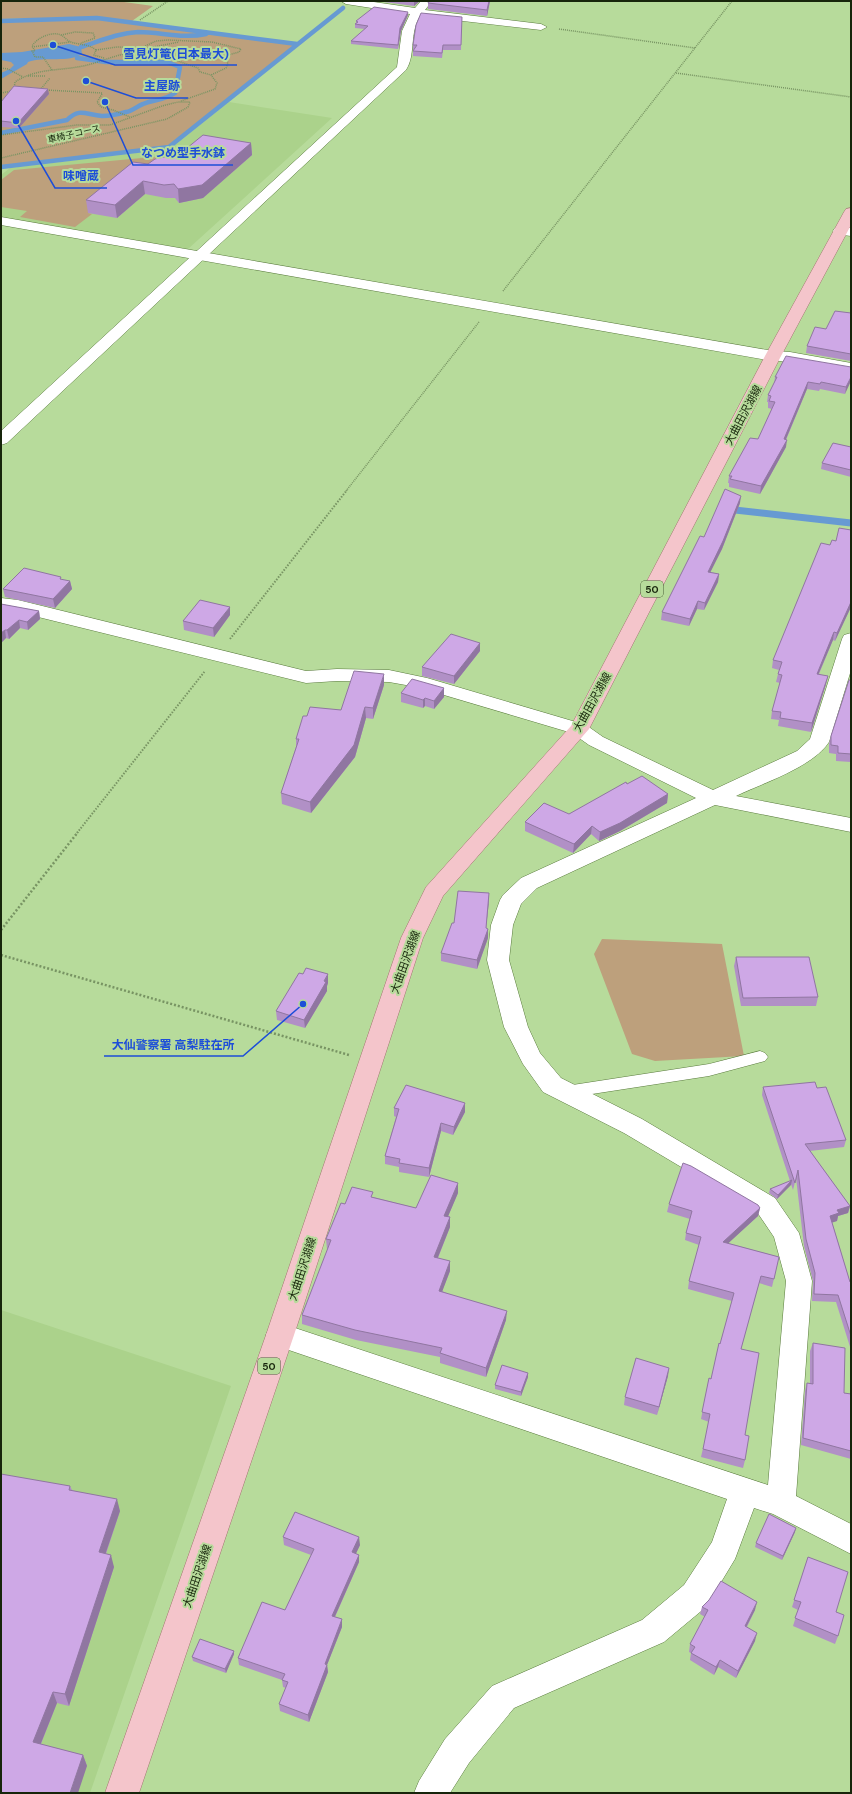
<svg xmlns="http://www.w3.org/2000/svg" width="852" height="1794" font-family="'DM Sans','Noto Sans JP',sans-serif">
	<rect width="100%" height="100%" fill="#b7db9b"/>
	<path fill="#abd28b" d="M229 102 332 118 188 249 1 218V175L10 168 170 149Z
		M1 1310 231 1386 90 1793H1Z"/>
	<path fill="#bda07c" d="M1 1H117L153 6 132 21 96 17 1 19Z
		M97 18 297 44 169 147 1 167V21Z
		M178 152 196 154 88 213 92 214 75 227 20 217 27 211 1 207V180L14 170 174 155Z
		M602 939 722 944 744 1056 655 1061 632 1054 594 954Z"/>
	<path fill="#679ad2" d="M69 44 81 47 82 54C69 63 45 56 28 62L27 64 1 79V73L10 69 14 65 11 62 1 60V53L22 52Z"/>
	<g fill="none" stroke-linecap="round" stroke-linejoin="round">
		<path stroke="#679ad2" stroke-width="4.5" d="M1 21 97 18 297 44
			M81 47C100 41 118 33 138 32 161 32 183 39 206 34
			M1 133 67 120C80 107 86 115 102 116 109 116 119 114 126 112 133 111 137 106 143 104 155 99 163 101 175 93L180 67 167 62H106L77 58
			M1 167 169 147 343 8"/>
		<path stroke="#679ad2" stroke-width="7" d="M726 509 851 523"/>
		<g stroke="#5a7b3e" stroke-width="1">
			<path id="service" d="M760 1051 765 1053 768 1057 765 1061 709 1076 566 1098 561 1096 558 1092 561 1088 566 1086 709 1064Z"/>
		</g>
		<g stroke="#5a7b3e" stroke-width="1">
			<path id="minor" d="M341 1H367L415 8 421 1H432L425 10 541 24 547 27 541 30 420 16C409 33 416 55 406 70L7 443 1 445V431L397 67 402 31 410 14 346 4Z
				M840 227 851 228V236L835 234 833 231 835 228Z
				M773 351 790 352 851 363V373L768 359 765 356 768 353Z
				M1 598 18 600 306 671 337 669 389 670 427 678 586 725 603 737 713 790 797 751 810 739 842 639 844 635 851 633V670L829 742C813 767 763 783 736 796L851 818V832L715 805 537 888 521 904 513 925 509 960 528 1027 540 1053 561 1078 642 1119 775 1198 799 1233 812 1281 796 1496 851 1524V1554L773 1514 754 1508 735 1559 706 1607 664 1642 514 1708 469 1763 450 1793H414L419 1781 445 1739 492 1686 642 1620 684 1585 712 1542 727 1499 280 1347 270 1343 266 1335 270 1327 280 1323 768 1485 786 1281 774 1237 757 1212 624 1133 543 1092 523 1064 504 1027 487 960 491 925 500 900 503 895 521 878 696 798 589 745 572 733 417 687 389 682 337 681 306 683 18 612 1 610Z"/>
		</g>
		<g stroke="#5a7b3e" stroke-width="1">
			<path id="tertiary" d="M1 217 773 351 778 353 781 356 778 359 773 361 1 225Z"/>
		</g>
		<g stroke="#a27471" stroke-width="1">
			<path id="primary" d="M851 208V225L781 356 589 729 443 896 423 938 294 1335 139 1793H105L266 1335 401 938 426 887 571 726 765 356 844 212 846 209Z"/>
		</g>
		<path stroke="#789463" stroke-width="1.5" stroke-dasharray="1 1" stroke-linecap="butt" d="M140 20 168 1
			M559 29 695 48
			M61 35 75 32 93 33 95 38 81 43
			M32 47 70 42
			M96 50 117 47 141 48 156 41 168 40 212 42 241 49 239 52 225 56 228 63 226 68 211 75
			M141 53 148 48 179 42
			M1 68 8 69 23 77
			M52 70 43 57H35L32 51H35L32 46C37 38 51 31 61 35 65 37 67 41 71 42 80 45 89 44 96 50L94 55 104 58
			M676 73 851 97
			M28 76H45
			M14 89 15 82C36 68 59 71 83 66 103 62 121 51 142 53 161 54 180 62 198 68L200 72 211 75 217 83 215 89 181 101
			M40 90 50 78
			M45 90 103 93
			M1 93 12 91
			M102 94 97 102 101 107 113 110 130 117
			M1 135 77 125H110L162 106 178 102H190L188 107 167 119 1 158
			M503 291 732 1
			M346 491 479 322"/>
		<path stroke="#789463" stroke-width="2" stroke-dasharray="1.5 1.5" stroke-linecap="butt" d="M230 639 347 490
			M77 833 205 671"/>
		<path stroke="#789463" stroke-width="2.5" stroke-dasharray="2 2" stroke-linecap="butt" d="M1 930 78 832
			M1 955 349 1055"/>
		<use href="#service" fill="#fff" fill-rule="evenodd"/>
		<use href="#minor" fill="#fff" fill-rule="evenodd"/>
		<use href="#tertiary" fill="#fff" fill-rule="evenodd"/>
		<use href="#primary" fill="#f4c5cb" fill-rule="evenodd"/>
	</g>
	<path fill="#b190c6" d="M384 1H420L414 6 384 2Z
		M490 1 487 16 428 9V3Z
		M408 15 401 31 398 49 351 44V41L365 29 355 28V24L356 23V21Z
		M462 17 461 50H443L442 58 413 56V45Z
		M49 94 19 128 1 127V102Z
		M251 143 252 155 203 198 179 203 175 198H166L145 194 117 218 88 213 86 200 148 164 176 157Z
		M851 313V361L806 353 807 346 826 329Z
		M851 367 845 394 820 389 819 391 807 389 786 440V447L760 494 729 487V483H728L729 476 758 439 772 409 768 408V402H767L768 395 774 384 775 377Z
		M851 447V477L821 469 822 463Z
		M740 503 722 549 710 572 719 574 718 582 704 610 697 609 689 626 661 620 662 612 704 537Z
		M830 545 851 607 835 641 833 640 819 674 826 684 811 732 778 726 779 720 771 719 772 711 780 683 776 682 779 670 772 668 773 660Z
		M70 581 72 589 55 608 5 597 3 589Z
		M1 604 39 611 40 619 28 630 20 628 9 639 6 638 1 643Z
		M230 615 214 637 184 630 183 621Z
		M480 651 454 684 422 676V667Z
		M851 680V762L836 761V754L829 753V744L831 736Z
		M384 685 373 719 366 718 355 757 311 813 282 804 281 793 296 747V739L307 716 341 710Z
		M444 688V697L434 709 425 706 423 708 401 702V693Z
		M627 784 668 794 667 803 620 831 599 841 591 834 573 853 525 831V822L569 814Z
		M489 893 486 929H488V938L477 969 441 961V953L454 923Z
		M736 957 818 997 816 1006H741L734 966Z
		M328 983 327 986V991L305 1028 277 1020 276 1011Z
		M763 1087 817 1088 846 1140 844 1147 810 1151 850 1206 848 1213 838 1216 837 1221 832 1222 850 1282H851V1350L836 1302 812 1301 813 1281 804 1246 796 1178 793 1190 791 1184 777 1199 769 1193 770 1189 790 1181 762 1095Z
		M394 1108 465 1112 453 1135 441 1131 429 1177 399 1172V1167L385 1164V1156L396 1117 394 1116Z
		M458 1193 448 1216 450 1217V1227L438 1258 450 1271 442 1291 506 1320 486 1377 440 1363V1357L356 1340 302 1324V1315L328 1249H327L326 1239 373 1197 416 1208Z
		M669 1204 760 1208 758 1216 728 1243 779 1257 772 1287 759 1283 741 1349 745 1460 743 1468 701 1457 709 1422 701 1419 709 1378 711 1379 732 1301 688 1289 689 1281 699 1245 685 1240 686 1233 690 1219 667 1212Z
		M813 1343 844 1393 851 1394V1459L801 1445 805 1391 807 1383 810 1384V1351Z
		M528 1373V1377L521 1396 495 1389V1385Z
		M668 1376 657 1415 624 1405 625 1397Z
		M70 1486 72 1490 120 1511 106 1554 114 1567 69 1706 57 1703 41 1744 83 1755 87 1766 1 1793Z
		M795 1532 782 1560 755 1547 756 1543Z
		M283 1537 360 1545 356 1553 359 1562 335 1617 342 1627 327 1665 328 1672 309 1722 280 1711 279 1704 286 1688 283 1687 282 1680 239 1665 238 1658 285 1610 311 1555 284 1545Z
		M808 1557 838 1636 835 1644 793 1626 798 1610 792 1607Z
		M702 1607 755 1610 747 1627 755 1641 736 1678 718 1667 714 1675 690 1660 691 1653 689 1652 690 1644 705 1617 700 1614Z
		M234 1654 226 1673 193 1661 192 1657Z"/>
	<path fill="#9076a1" d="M414 1H420L414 6Z
		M489 1H490L487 16V10Z
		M408 12V15L401 31 398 49 400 28Z
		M48 89 49 94 19 128 18 123Z
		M251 143 252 155 203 198 179 203 178 189Z
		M143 181 145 194 117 218 115 205Z
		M851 377V381L845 394 846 387Z
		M808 382 807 389 783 446 784 439Z
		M787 440 786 447 760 494 761 486Z
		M741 496 740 503 722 549 707 579 708 572Z
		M719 574 718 582 704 610 705 603Z
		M70 581 72 589 55 608 53 599Z
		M698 601 697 609 689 626 690 619Z
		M851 602V607L835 641 837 633Z
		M230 607V615L214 637 213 628Z
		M39 611 40 619 28 630 27 622Z
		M19 620 20 628 9 639 7 630Z
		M5 630 6 638 1 643V633Z
		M834 632 833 640 815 682 817 674Z
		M480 643V651L454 684V676Z
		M384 674V685L373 719V708Z
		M828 676 826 684 811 732 812 723Z
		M444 688V697L434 709V701Z
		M425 698V706L423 708V700Z
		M365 707 366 718 355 757 311 813 310 802Z
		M668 794 667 803 620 831 599 841 600 832Z
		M592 826 591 834 573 853 574 844Z
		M489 893V901L485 937 486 928Z
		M488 929V938L477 969V960Z
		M328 974V983L327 986V991L305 1028 304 1020Z
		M465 1103V1112L453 1135 454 1127Z
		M441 1123V1131L429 1177V1168Z
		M792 1180 791 1185 777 1199 778 1195Z
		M458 1183V1193L444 1226V1216Z
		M850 1206 848 1213 838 1216 837 1221 828 1224 830 1216 837 1210Z
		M760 1208 758 1216 721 1250 723 1242Z
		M450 1217V1227L434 1267V1257Z
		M450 1261V1271L439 1300V1291Z
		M507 1311 506 1320 486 1377V1368Z
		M669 1368 668 1376 657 1415 659 1407Z
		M528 1373V1377L521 1396V1392Z
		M117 1499 120 1511 102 1564 99 1552Z
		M796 1528 795 1532 782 1560 783 1556Z
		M359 1537 360 1545 353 1560 352 1552Z
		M111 1555 114 1567 69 1706 65 1694Z
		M359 1555V1562L332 1623V1616Z
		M757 1602 755 1610 743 1633 745 1626Z
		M342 1619V1627L327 1665 328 1672 309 1722 308 1715 325 1664Z
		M757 1633 755 1641 736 1678 738 1671Z
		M234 1651V1654L226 1673 225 1669Z
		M720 1660 718 1667 714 1675 716 1667Z
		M53 1692 57 1703 37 1753 33 1742Z
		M83 1755 87 1766 78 1793H70Z"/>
	<path fill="#cea8e6" stroke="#9076a1" d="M429 1H489L487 10 428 3Z
		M374 7 408 12 400 28 398 45 351 41 368 26 355 24 358 22 356 21Z
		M421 13 462 17 461 45H443L442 53 413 51 417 45H413L416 25Z
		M14 86 48 89 18 123 1 121V102Z
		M203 135 251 143 202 185 178 189 174 184 164 185 143 181 115 205 86 200 133 162 148 164 155 159 164 157H176Z
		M835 311 851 313V354L807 346 815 327 826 329Z
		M786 356 851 367V377L846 387 821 382 820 384 808 382 784 439 787 440 761 486 730 479 732 476H729L750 438 758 439 775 402 769 401 771 396 768 395 777 377H775Z
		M833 443 851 447V470L822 463Z
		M725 489 741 496 723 541 708 572 719 574 705 603 698 601 690 619 662 612 700 536 704 537Z
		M839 528 851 530V602L837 633 834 632 817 674 828 676 812 723 780 718 781 712 772 711 782 675 778 674 782 662 773 660 821 543 830 545 832 540 836 541Z
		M24 568 61 577 60 579 70 581 53 599 3 589Z
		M200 600 230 607 213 628 183 621Z
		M1 604 39 611 27 622 19 620 7 630H5L1 633Z
		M451 634 480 643 454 676 422 667Z
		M354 671 384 674 373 708 365 707 354 745 310 802 281 793 299 739H296L303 716H307L310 707 341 710Z
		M412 679 444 688 434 701 425 698 423 700 401 693Z
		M849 680H851V754L838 753V746L831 745V736Z
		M642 776 668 794 620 823 600 832 592 826 574 844 525 822 544 803 569 814 626 782 627 784Z
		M458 891 489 893 486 928 488 929 477 960 441 953 452 923H454Z
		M736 957H809L818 997 743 998Z
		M306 968 328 974 324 981 326 982 304 1020 276 1011 299 973 303 974Z
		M815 1082 817 1088 826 1087 846 1140 805 1144 850 1206 837 1210 839 1213 830 1216 850 1282H851V1336L838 1295 814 1294 815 1273 806 1239 798 1170 795 1183 763 1087Z
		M406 1085 465 1103 454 1127 441 1123 429 1168 399 1163 400 1159 385 1156 399 1109 394 1108Z
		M683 1163 691 1166 758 1205 760 1208 723 1242 779 1257 774 1279 761 1276 741 1349 759 1353 745 1435 749 1436 745 1460 703 1449 710 1414 702 1412 709 1378 711 1379 719 1343 720 1344 734 1293 689 1281 701 1237 686 1233 692 1211 669 1204Z
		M431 1175 458 1183 444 1216 450 1217 434 1257 450 1261 439 1291 507 1311 486 1368 440 1353 442 1348 355 1330 302 1315 331 1240 326 1239 341 1203 345 1204 352 1187 373 1192 371 1197 416 1208Z
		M792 1180 778 1195 770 1189Z
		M813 1343 845 1348 844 1393 851 1394V1451L803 1438 807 1383 813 1384Z
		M636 1358 669 1368 659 1407 625 1397Z
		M502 1365 528 1373 521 1392 495 1385Z
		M1 1474 70 1486 69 1490 117 1499 99 1552 111 1555 65 1694 53 1692 33 1742 83 1755 70 1793H1Z
		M295 1512 359 1537 352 1552 359 1555 332 1616 342 1619 325 1664 327 1665 308 1715 279 1704 288 1682 282 1680 285 1674 238 1658 262 1602 285 1610 314 1549 283 1537Z
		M769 1514 796 1528 783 1556 756 1543Z
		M808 1557 848 1572 836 1612 844 1615 838 1636 795 1618 801 1602 794 1600Z
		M721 1581 757 1602 745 1626 757 1633 738 1671 720 1660 716 1667 691 1653 695 1647 690 1644 708 1610 702 1607 709 1600Z
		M200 1639 234 1651 225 1669 192 1657Z"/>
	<g text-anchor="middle" stroke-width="4" stroke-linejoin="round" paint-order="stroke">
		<g font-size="9" fill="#17250b" stroke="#b7db9b">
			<text transform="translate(74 134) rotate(-13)" y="3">車椅子コース</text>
		</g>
		<g fill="#b7db9b" stroke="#475c36" stroke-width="1">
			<rect x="641" y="581" width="22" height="16" rx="3"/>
			<rect x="258" y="1358" width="22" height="16" rx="3"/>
		</g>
		<g font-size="10" font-weight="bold" fill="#17250b">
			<text x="652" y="593">50</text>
			<text x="269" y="1370">50</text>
		</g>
		<g font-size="11" fill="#17250b" stroke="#b7db9b">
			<text transform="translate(743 415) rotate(-62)" y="4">大曲田沢湖線</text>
			<text transform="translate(592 702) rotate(-61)" y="4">大曲田沢湖線</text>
			<text transform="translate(405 962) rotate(-70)" y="4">大曲田沢湖線</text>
			<text transform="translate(302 1269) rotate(-72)" y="4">大曲田沢湖線</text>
			<text transform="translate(197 1576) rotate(-71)" y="4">大曲田沢湖線</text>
		</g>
	</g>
	<path fill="none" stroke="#1d4ed8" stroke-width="1.5" d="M53 45L115 65H237M86 81L136 98H188M105 102L133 165H233M16 121L55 188H107M303 1004L243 1056H104"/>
	<g fill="#1d4ed8" stroke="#b7db9b" stroke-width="1.5">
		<circle cx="53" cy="45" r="4"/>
		<circle cx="86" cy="81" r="4"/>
		<circle cx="105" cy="102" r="4"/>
		<circle cx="16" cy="121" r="4"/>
		<circle cx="303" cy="1004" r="4"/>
	</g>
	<g font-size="12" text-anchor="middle" font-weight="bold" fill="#1d4ed8" stroke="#b7db9b" stroke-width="4" stroke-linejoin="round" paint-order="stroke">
		<text x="176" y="58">雪見灯篭(日本最大)</text>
		<text x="162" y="90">主屋跡</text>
		<text x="183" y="157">なつめ型手水鉢</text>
		<text x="81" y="180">味噌蔵</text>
		<text x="173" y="1049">大仙警察署 高梨駐在所</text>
	</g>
	<rect width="852" height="1794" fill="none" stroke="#17250b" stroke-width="4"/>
</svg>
